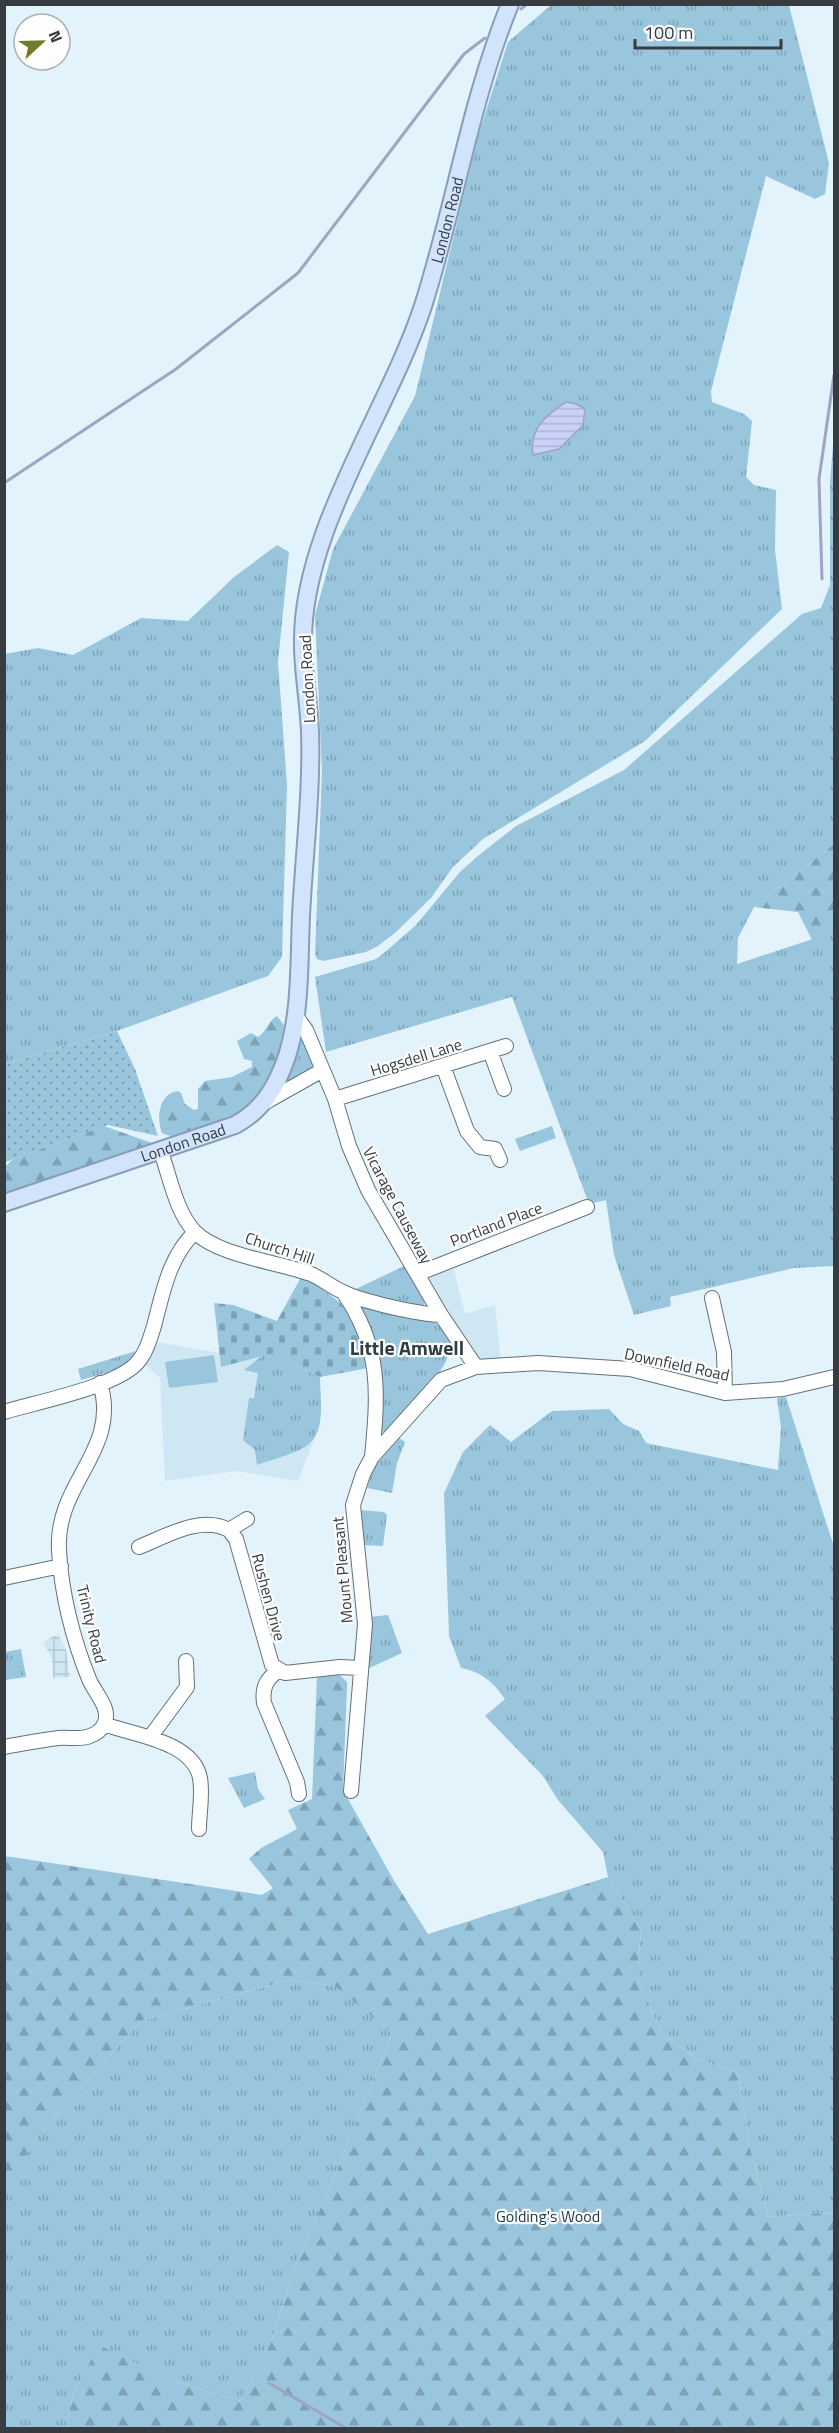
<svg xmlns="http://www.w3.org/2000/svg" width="839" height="2433" font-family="'Titillium Web',sans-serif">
	<defs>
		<pattern id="industrial-grid" width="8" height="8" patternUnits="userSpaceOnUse" patternTransform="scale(1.5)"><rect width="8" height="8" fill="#cfe7f3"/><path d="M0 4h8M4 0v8" fill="none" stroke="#b2c7d1"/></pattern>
		<pattern id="grass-tufts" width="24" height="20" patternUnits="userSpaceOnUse" patternTransform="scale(1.5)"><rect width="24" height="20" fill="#9ac6dd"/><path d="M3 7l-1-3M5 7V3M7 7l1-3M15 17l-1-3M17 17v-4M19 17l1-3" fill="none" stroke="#7ea2b5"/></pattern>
		<pattern id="forest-firs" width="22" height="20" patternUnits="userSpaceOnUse" patternTransform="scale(1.5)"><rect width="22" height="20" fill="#9ac6dd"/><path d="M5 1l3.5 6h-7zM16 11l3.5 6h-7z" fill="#7ea2b5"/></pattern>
		<pattern id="cemetery-stones" width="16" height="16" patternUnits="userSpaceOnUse" patternTransform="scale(1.5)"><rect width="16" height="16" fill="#9ac6dd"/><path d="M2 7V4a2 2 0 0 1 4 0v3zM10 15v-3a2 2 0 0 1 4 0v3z" fill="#7ea2b5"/></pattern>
		<pattern id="garden-dots" width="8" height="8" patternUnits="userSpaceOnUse" patternTransform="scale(1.5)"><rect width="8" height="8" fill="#9ac6dd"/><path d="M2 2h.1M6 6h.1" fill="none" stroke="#7ea2b5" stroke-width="1.8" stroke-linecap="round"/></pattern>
		<pattern id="water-rules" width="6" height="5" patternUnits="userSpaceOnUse" patternTransform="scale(1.5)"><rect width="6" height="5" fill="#cad1f9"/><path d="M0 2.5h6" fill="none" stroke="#aeb4d6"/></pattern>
	</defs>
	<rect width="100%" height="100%" fill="#e2f3fc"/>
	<path fill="#cfe7f3" d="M452 1262 465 1314 495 1305 501 1362 484 1363 477 1359 425 1275Z
		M156 1342 220 1353 221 1367 285 1350 291 1364 320 1377V1424L298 1481 236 1471 165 1481 160 1378 146 1365Z"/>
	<path fill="url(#industrial-grid)" d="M58 1634 66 1650 70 1677 53 1678 52 1659 43 1642Z"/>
	<path fill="url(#grass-tufts)" d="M551 5H789L829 163 825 194 815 199 766 176 711 391 712 402 744 414 752 421 746 477 754 485 776 490 775 550 782 609 645 741 483 839 453 867 431 898 396 932 378 946 366 952 323 961 317 959 315 954 322 770 315 615 333 549 415 396 478 136 508 42Z
		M834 432V844L754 907 738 938 737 964 834 932V1266L794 1268 670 1297 671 1306 634 1315 614 1255 606 1200 589 1204 512 997 326 1052 315 977 376 959 385 952 415 926 460 872 479 855 516 826 624 770 802 614 821 608 830 585V481Z
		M277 545 289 552 278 662 287 784 282 957 268 976 117 1031 5 1064V654L38 648 73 655 141 618 188 621 234 577Z
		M299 1031 316 1068 283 1088Z
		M552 1126 556 1138 520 1151 515 1139Z
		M406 1265 426 1300 423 1306 360 1293 356 1289Z
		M358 1302C379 1307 406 1309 426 1318 472 1339 442 1370 421 1395 410 1408 399 1422 387 1433L381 1431 379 1424Z
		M285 1350 291 1364 320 1377C320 1398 327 1434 305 1447 294 1454 271 1460 257 1465L255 1450 243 1440 249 1398H254L258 1373 244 1370 264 1354Z
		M136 1351C126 1370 101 1374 81 1380L78 1369Z
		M786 1397 834 1547V2212L768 2217 749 2144 738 2073 697 2059 662 2033 637 1978 641 1930 608 1877 603 1852 558 1800 543 1776 485 1716 505 1699C493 1682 482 1672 461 1668L449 1636 444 1493 463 1452 490 1425 511 1442 552 1411 609 1409 623 1424 639 1431 646 1443 778 1470 781 1427 777 1398Z
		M399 1438 405 1442 397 1463 392 1493 367 1488 374 1467Z
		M359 1510 384 1512 387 1515 383 1546 362 1545Z
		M388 1615 402 1653 365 1670 370 1617Z
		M21 1649 26 1677 5 1680V1652Z
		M255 1772 258 1789 265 1799 244 1808 228 1778Z
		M289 1980 336 1986 392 2033 337 2170 294 2269 272 2340 241 2401 171 2381 99 2346 74 2392 65 2428H5L4 2196 37 2137 141 2021Z"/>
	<path fill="url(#forest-firs)" d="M834 844V932L812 940 798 912 754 907Z
		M277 1016 286 1028C277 1063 266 1095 235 1116 228 1121 217 1120 209 1124 194 1131 179 1142 162 1133 156 1118 159 1093 178 1091L181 1093 185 1104 194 1110 198 1109V1089L205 1081 232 1077 252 1067V1061L244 1059 237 1041 251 1033 258 1037C267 1031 268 1021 277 1016Z
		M104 1126 155 1144 146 1153 30 1185 23 1191 18 1189 5 1198V1167L13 1159Z
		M339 1674 347 1682V1687L343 1790 393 1879 428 1934 608 1877 641 1930 637 1978 662 2033 697 2059 738 2073 749 2144 768 2217 834 2212V2428H65L74 2392 99 2345 171 2381 241 2401 272 2340 294 2269 337 2170 392 2033 335 1986 289 1980 141 2021 37 2137 5 2196V1856L262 1895 273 1888 249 1859 261 1848 297 1829 288 1810 312 1799 317 1675Z"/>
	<path fill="url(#cemetery-stones)" d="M300 1279H306C354 1308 354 1315 368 1368L320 1377 291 1364 285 1350 221 1367 214 1303 233 1305 277 1321Z"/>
	<path fill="url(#garden-dots)" d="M117 1031 135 1069 158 1136 108 1125 5 1162V1064Z"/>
	<path fill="#9ac6dd" d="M214 1355 218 1382 169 1388 165 1362Z"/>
	<path fill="url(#water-rules)" stroke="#9ea4c2" stroke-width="1.5" d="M566 402 576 404 585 409 583 425 559 449 533 455C528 430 547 414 566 402Z"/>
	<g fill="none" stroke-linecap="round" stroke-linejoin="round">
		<path stroke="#9ea4c2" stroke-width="3" d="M521 9 527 4
			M4 483 176 369 298 273 464 54 485 38
			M822 579 819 479 834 375
			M269 2383 346 2428"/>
		<g stroke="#637179" stroke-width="16">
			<path id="minor" d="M296 1016 306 1030 335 1099 349 1146 368 1190 441 1315 476 1367
				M490 1051 504 1089
				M443 1066 467 1131 480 1147 495 1149 500 1160
				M335 1099 506 1046
				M264 1103 321 1071
				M161 1152C170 1177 176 1212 195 1232 219 1256 278 1262 311 1274 322 1279 332 1287 343 1292 363 1302 418 1314 441 1315
				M417 1274 587 1207
				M343 1292C382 1348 378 1393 372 1457
				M712 1298 724 1352 725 1393
				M4 1412C37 1402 115 1387 137 1363 146 1353 150 1339 154 1326 163 1292 169 1257 195 1232
				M229 1530 236 1539 272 1665 285 1673 340 1667 360 1668
				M139 1547C167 1536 200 1515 229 1530L247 1519
				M4 1578 61 1566
				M278 1671C266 1679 262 1688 264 1703L297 1782 299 1794
				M104 1724C133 1735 193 1741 200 1778 203 1795 199 1813 199 1829
				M151 1736 187 1687 186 1661
				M4 1747C22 1744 40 1740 59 1738 69 1737 81 1740 90 1736 96 1734 101 1730 104 1725 112 1708 95 1694 89 1679 73 1640 61 1592 59 1550 55 1482 121 1451 100 1383
				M351 1791 365 1624 353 1505 363 1474 372 1457 441 1380 476 1367 538 1363 630 1369 725 1393 783 1389 834 1377"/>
		</g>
		<g stroke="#879eb9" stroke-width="20">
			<g id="major">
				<path id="s1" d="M4 1203 235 1125C263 1110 277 1086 287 1056 301 1012 299 962 301 916 304 855 312 793 310 732 309 703 303 673 303 644 301 532 388 412 423 306 455 206 470 102 510 4"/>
			</g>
		</g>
		<use href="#minor" stroke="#fff" stroke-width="14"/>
		<use href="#major" stroke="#d1e4fc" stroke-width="16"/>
	</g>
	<g text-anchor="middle" stroke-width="4.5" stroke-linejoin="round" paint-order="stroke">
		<g font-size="16" fill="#363c40" stroke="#fdfdfd">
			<text dy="6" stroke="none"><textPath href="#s1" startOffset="1197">London Road</textPath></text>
			<text transform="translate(307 679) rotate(-93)" y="6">London Road</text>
			<text transform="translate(416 1057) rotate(-17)" y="6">Hogsdell Lane</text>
			<text dy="6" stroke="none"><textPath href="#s1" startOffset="189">London Road</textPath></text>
			<text transform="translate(398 1205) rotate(62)" y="6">Vicarage Causeway</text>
			<text transform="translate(496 1224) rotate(-21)" y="6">Portland Place</text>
			<text transform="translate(280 1248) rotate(18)" y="6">Church Hill</text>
			<text transform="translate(677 1364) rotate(12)" y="6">Downfield Road</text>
			<text transform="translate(342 1570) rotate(-95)" y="6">Mount Pleasant</text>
			<text transform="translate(269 1597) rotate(75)" y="6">Rushen Drive</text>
			<text transform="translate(92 1624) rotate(76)" y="6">Trinity Road</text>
		</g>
		<g font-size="16" fill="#183b4b" stroke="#fdfdfd">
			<text x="548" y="2222">Golding's Wood</text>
		</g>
		<g font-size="20" font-weight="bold" fill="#303e45" stroke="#fdfdfd">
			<text x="407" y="1355">Little Amwell</text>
		</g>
	</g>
	<rect width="839" height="2433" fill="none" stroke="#363c40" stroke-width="12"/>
	<g transform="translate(42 42) rotate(68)"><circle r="28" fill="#fdfdfd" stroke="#adb0b1" stroke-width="1.5"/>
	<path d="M0-4.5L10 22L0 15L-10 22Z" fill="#737b26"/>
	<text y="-9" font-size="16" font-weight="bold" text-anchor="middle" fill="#363c40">N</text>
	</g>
	<path d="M635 39v9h146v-9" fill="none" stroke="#363c40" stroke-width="3"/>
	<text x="644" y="39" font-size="18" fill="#363c40" stroke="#fdfdfd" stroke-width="4.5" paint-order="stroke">100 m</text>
</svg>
